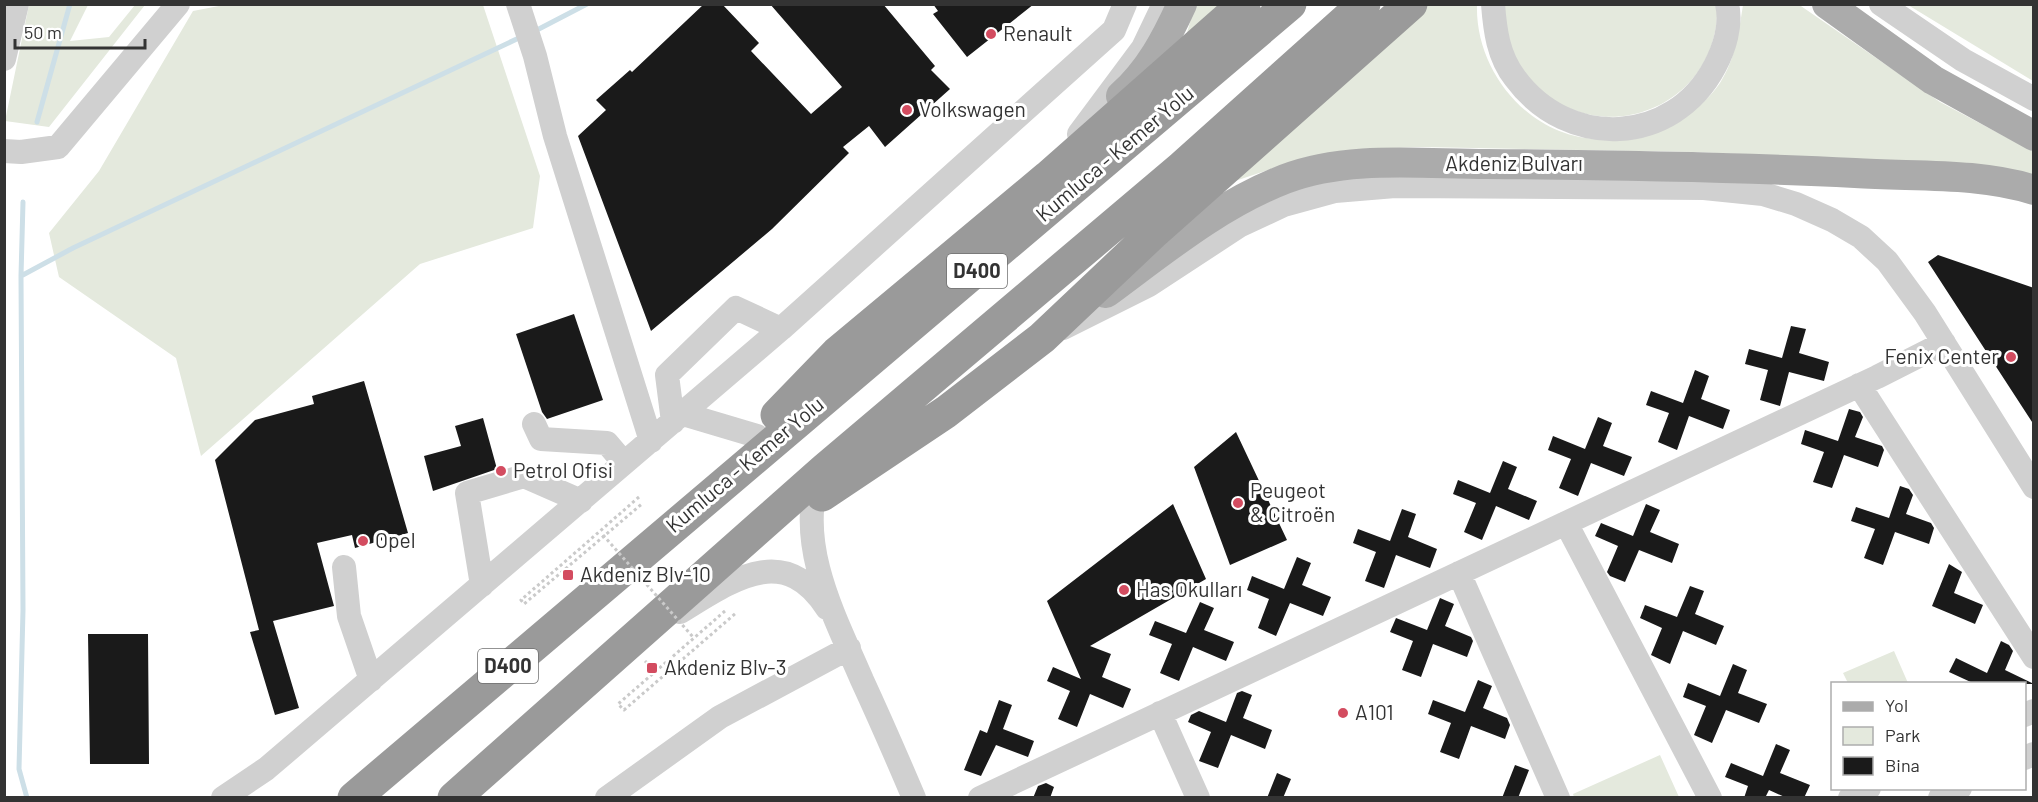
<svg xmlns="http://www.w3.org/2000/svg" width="2038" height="802" font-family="Barlow,sans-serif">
	<rect width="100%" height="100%" fill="#fff"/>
	<path fill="#e4e9dd" d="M1429 4 1477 5C1475 73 1532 141 1604 139 1618 139 1634 132 1648 128 1677 119 1702 110 1720 83 1735 60 1739 31 1743 5L1798 4 1940 102 2034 152 2033 178 1834 158 1695 152 1421 147 1363 149 1307 157 1229 183Z
		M29 5H88L70 41 109 37 135 5H145L49 127 5 121Z
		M224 5H483L540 176 533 228 420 264 201 456 176 358 59 277 49 233 99 171 193 11Z
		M1195 5H1228L1184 43Z
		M1504 5H1717C1721 102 1608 153 1537 87 1523 74 1511 55 1507 36 1505 26 1505 15 1504 5Z
		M1908 5H2033V81Z
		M1894 651 1908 683H1848L1843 673Z
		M1660 755 1679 797H1574L1573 794Z"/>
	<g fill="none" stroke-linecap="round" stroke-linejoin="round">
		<path stroke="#cddfe7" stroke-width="5" d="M535 31 587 4
			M37 122 70 4
			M21 276 23 202
			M27 798 19 769 23 610 21 276 73 248 521 37"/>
	</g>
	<path fill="#1a1a1a" d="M704 4H722L759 43 751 51 811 114 842 87 770 4H883L935 66 931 70 950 89 885 147 869 126 843 147 849 153 772 229 651 331 578 136 606 110 596 100 630 70 632 72Z
		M933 4H1034L967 57 933 14 938 11Z
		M1938 255 2034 288V425L1928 262Z
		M574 314 603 400 547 419 542 412 516 334Z
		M1791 326 1806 329 1799 353 1829 362 1824 381 1789 372 1780 406 1760 400 1768 370 1745 364 1749 349 1782 358Z
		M1695 370 1709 376 1701 399 1730 410 1723 429 1689 416 1677 450 1658 442 1669 413 1646 405 1651 391 1683 403Z
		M364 381 408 533 355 548 352 535 317 543 334 606 273 621 299 708 275 715 250 632 259 630 215 460 255 420 314 404 312 396Z
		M1849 409 1860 412 1863 417 1855 437 1882 446 1884 450 1878 467 1844 455 1832 488 1813 482 1824 452 1801 444 1805 430 1838 441Z
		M1598 417 1612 423 1603 446 1632 457 1624 476 1591 463 1578 496 1559 488 1571 459 1548 450 1553 436 1585 449Z
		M483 418 497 469 433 491 424 456 461 446 455 426Z
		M1236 432 1287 540 1230 565 1194 467Z
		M1503 461 1517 467 1508 489 1537 501 1529 520 1496 506 1482 540 1464 532 1476 503 1453 494 1458 480 1490 493Z
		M1900 486 1909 489 1913 495 1906 514 1931 523 1934 528 1929 544 1895 532 1883 565 1864 558 1875 529 1851 521 1856 507 1889 518Z
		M1173 504 1206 579 1090 646 1111 654 1102 677 1131 689 1123 708 1090 694 1077 727 1058 719 1070 691 1047 681 1053 667 1081 679 1047 601Z
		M1646 504 1660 510 1650 532 1679 544 1672 563 1639 550 1625 582 1610 576 1607 572 1618 546 1595 536 1601 523 1633 536Z
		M1402 509 1416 514 1408 537 1437 549 1430 568 1396 555 1384 588 1365 581 1376 552 1353 543 1358 529 1390 541Z
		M1297 557 1311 563 1302 585 1331 597 1323 616 1290 603 1276 636 1258 628 1269 599 1247 590 1252 576 1284 589Z
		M1949 564 1962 572 1954 593 1983 605 1975 624 1932 606Z
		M1690 586 1704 591 1695 614 1724 626 1716 645 1683 631 1670 664 1651 655 1662 628 1640 618 1645 605 1677 617Z
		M1440 598 1454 604 1445 626 1471 637 1473 641 1467 657 1433 644 1421 677 1402 670 1413 641 1390 632 1396 618 1427 630Z
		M1200 602 1214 608 1204 630 1234 642 1226 661 1193 647 1179 681 1160 673 1172 644 1149 635 1155 621 1186 633Z
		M88 634H148L149 764H90Z
		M2001 641 2009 645 2013 651 2005 670 2034 684H1975L1949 672 1956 658 1987 673Z
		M1733 664 1747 670 1738 693 1767 704 1759 723 1726 710 1712 743 1694 735 1706 706 1683 697 1688 683 1720 696Z
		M1478 680 1492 686 1483 708 1507 718 1510 725 1505 739 1471 726 1459 759 1440 752 1451 723 1428 714 1433 700 1465 712Z
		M1242 691 1252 695 1243 718 1272 730 1265 749 1231 735 1218 768 1199 761 1211 732 1188 722 1191 715 1199 711 1226 722 1237 693Z
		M999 700 1012 705 1003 729 1034 741 1028 757 996 745 981 776 964 770 980 730 987 733Z
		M1776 744 1790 750 1780 773 1810 785 1804 798H1787L1769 790 1765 798H1744L1748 786 1725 777 1731 763 1763 776Z
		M1515 765 1529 770 1518 798H1502Z
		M1277 773 1291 779 1283 798H1267Z
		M1046 783 1054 787 1050 798H1033L1038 786Z"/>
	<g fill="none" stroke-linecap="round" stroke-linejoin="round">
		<path stroke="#cacaca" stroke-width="3" stroke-dasharray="3 3" stroke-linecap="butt" d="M639 497 521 600 524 604 643 503
			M725 611 618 704 624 710 736 613
			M645 661 652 668"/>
		<path stroke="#d0d0d0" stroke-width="24" d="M518 4 535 56 555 136 651 441
			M1493 4C1495 30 1498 56 1515 78 1568 150 1673 146 1715 66 1724 49 1732 25 1727 4
			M1881 4 1963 60 2034 99
			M4 59 17 4
			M1079 134 1143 48 1164 4
			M4 151 21 152 58 147 178 4
			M1063 328 1149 285 1239 226 1284 205 1335 191 1395 186 1704 188 1763 194 1796 204 1832 220 1861 237 1887 261 1925 313 2034 487
			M1859 385 2034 657
			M683 414 757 436
			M673 422 667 375 736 308 781 329
			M534 424 541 439 607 443 624 463
			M818 478C796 547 836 619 862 680 880 719 897 758 914 798
			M1566 523 1710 798
			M344 567 349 616 371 680
			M1459 573 1558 798
			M482 585 467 493 524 476 581 501
			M680 612C731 581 784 541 827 608
			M1160 713 1198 798
			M2024 715 2034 711
			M2024 758 2034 754
			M223 798 266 769 781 329 1114 30 1125 4
			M607 798 720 717 849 648
			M980 798 1877 377 1944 343
			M1850 798 1869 788
			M1940 798 1960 788"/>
		<path stroke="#ababab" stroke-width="30" d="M1827 4 1933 80 2034 136
			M1121 96C1150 70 1166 39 1182 4
			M1106 293C1163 251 1218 205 1285 179 1347 155 1422 164 1487 164 1610 165 1733 167 1855 173 1913 177 1978 172 2034 190"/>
		<path stroke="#9a9a9a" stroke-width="33" d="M777 415 837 353 1048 177 1244 4
			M822 495 946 412 1042 338 1152 234 1411 4
			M354 798 1290 4
			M454 798 824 470 1182 167 1364 4"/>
		<path stroke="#cacaca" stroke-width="3" stroke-dasharray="3 3" stroke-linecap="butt" d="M603 535 693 637"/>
	</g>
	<g fill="#d34c60" stroke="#fff" stroke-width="2">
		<circle cx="991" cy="34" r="6"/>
		<circle cx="907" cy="110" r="6"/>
		<circle cx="2011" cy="357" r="6"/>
		<circle cx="501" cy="471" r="6"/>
		<circle cx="1238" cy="503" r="6"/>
		<circle cx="363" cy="541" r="6"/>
		<rect x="562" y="569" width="12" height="12" rx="3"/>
		<circle cx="1124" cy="590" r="6"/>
		<rect x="646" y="662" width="12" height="12" rx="3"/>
		<circle cx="1343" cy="713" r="6"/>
	</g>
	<g text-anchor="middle" stroke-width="6" stroke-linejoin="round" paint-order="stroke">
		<g fill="#fff" stroke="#707070" stroke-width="1.5">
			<rect x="947" y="254" width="60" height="34" rx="4.5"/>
			<rect x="478" y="649" width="60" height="34" rx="4.5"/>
		</g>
		<g font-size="20" font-weight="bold" fill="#333">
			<text x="977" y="278">D400</text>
			<text x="508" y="673">D400</text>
		</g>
		<g font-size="21" fill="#333" stroke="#fff" text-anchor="start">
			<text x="1003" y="41">Renault</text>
			<text x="919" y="117">Volkswagen</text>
			<text x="1999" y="364" text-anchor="end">Fenix Center</text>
			<text x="513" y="478">Petrol Ofisi</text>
			<text x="1250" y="498">Peugeot<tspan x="1250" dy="24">&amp; Citroën</tspan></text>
			<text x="375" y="548">Opel</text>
			<text x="580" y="582">Akdeniz Blv-10</text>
			<text x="1136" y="597">Has Okulları</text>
			<text x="664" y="675">Akdeniz Blv-3</text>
			<text x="1355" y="720">A101</text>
		</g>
		<g font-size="21" fill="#333" stroke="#fff">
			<text transform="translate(1115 154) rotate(-40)" y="7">Kumluca - Kemer Yolu</text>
			<text x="1514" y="171">Akdeniz Bulvarı</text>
			<text transform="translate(745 465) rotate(-40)" y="7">Kumluca - Kemer Yolu</text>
		</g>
	</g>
	<rect width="2038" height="802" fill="none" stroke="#333333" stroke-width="12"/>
	<rect x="1831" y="682" width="195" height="108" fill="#ffffff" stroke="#adadad" stroke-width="1.5"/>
	<rect x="1843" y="702" width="30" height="9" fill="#ababab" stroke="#adadad" stroke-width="1.5"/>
	<text x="1885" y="712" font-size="18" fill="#333333">Yol</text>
	<rect x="1843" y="727" width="30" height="18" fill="#e4e9dd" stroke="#adadad" stroke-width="1.5"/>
	<text x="1885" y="742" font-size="18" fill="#333333">Park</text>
	<rect x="1843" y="757" width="30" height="18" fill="#1a1a1a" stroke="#adadad" stroke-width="1.5"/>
	<text x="1885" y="772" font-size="18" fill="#333333">Bina</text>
	<path d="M15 39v9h130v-9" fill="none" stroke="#333333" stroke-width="3"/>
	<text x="24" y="39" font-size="18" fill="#333333" stroke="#ffffff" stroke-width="4.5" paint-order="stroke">50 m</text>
</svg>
